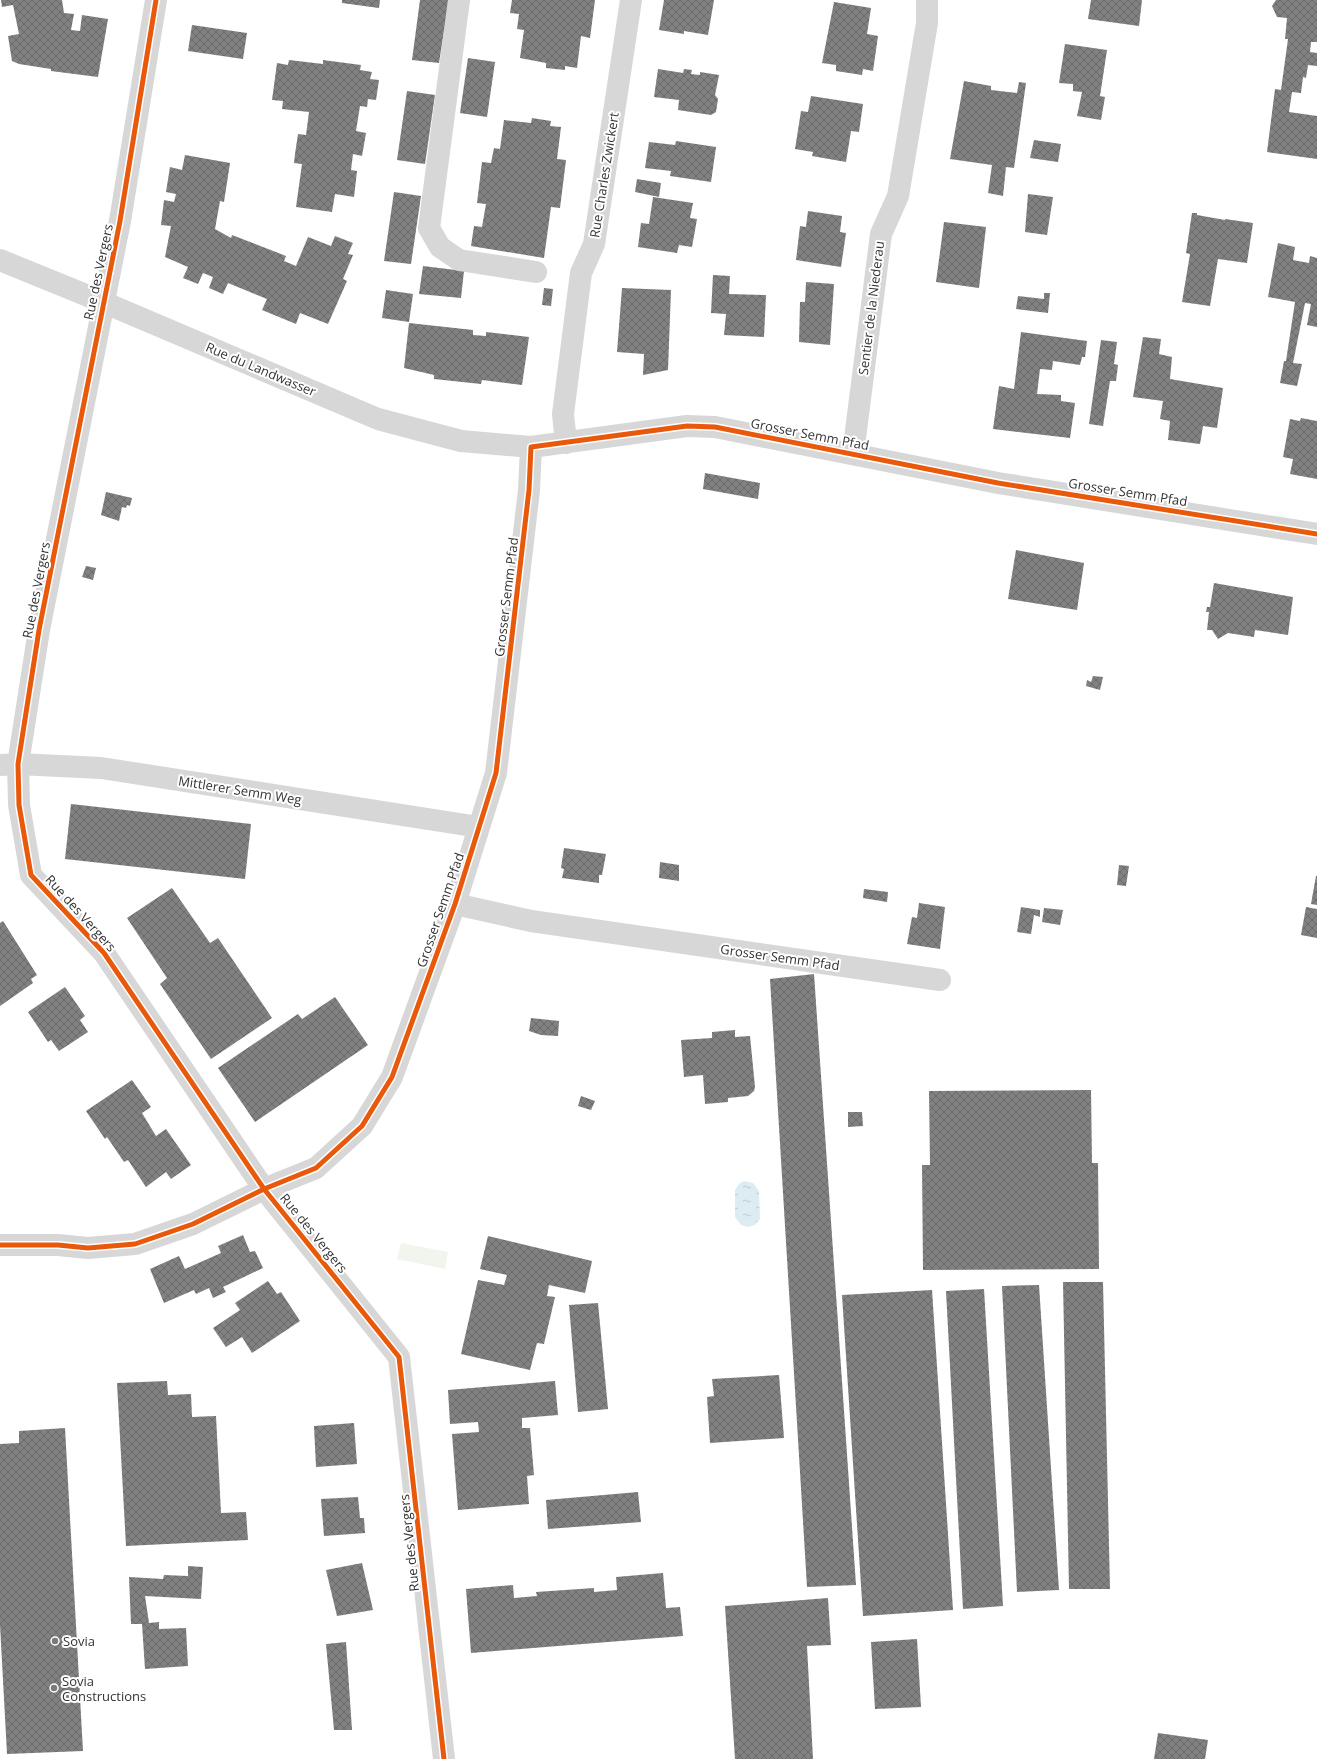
<svg xmlns="http://www.w3.org/2000/svg" width="1317" height="1759" font-family="'Open Sans',sans-serif">
	<defs>
		<pattern id="water-ripples" width="26" height="14" patternUnits="userSpaceOnUse"><rect width="26" height="14" fill="#ddebf3"/><path d="M2 4q2-2 4 0t4 0M15 11q2-2 4 0t4 0" fill="none" stroke="#becad1"/></pattern>
		<pattern id="building-cross-hatch" width="8" height="8" patternUnits="userSpaceOnUse"><rect width="8" height="8" fill="#818181"/><path d="M0 0l8 8M0 8l8-8" fill="none" stroke="#6a6a6a"/></pattern>
	</defs>
	<rect width="100%" height="100%" fill="#fff"/>
	<path fill="#f1f5ed" d="M401 1243 448 1252 445 1269 397 1259Z"/>
	<path fill="url(#water-ripples)" d="M744 1181 753 1183 759 1191 760 1219 755 1225 748 1227 741 1225 735 1217V1190L739 1184Z"/>
	<path fill="url(#building-cross-hatch)" d="M1 0H62L64 13 74 14 71 30 80 31 82 15 108 19 98 77 51 71V69L19 64 12 61 8 36 19 34 13 5 2 7Z
		M342 0H380L379 8 342 3Z
		M420 0H449L439 63 412 60Z
		M512 0H595L590 38 581 36 577 68 565 66V70L546 68V63L520 58 524 30 517 29 519 14 510 13Z
		M664 0H714L708 35 684 31V34L659 30Z
		M1091 0H1142L1139 26 1088 19Z
		M1276 0H1317V42H1311L1310 52 1317 53V66L1308 65 1306 78 1303 77 1301 93 1292 92 1289 112 1317 116V159L1267 152 1275 89 1281 90 1288 39H1285L1287 18 1277 17 1272 6Z
		M834 2 871 8 867 34 878 36 873 71 863 69 862 75 836 71V65L822 63Z
		M192 25 247 33 243 59 188 51Z
		M1065 44 1107 50 1100 96 1105 97 1101 120 1077 116 1082 92 1073 91V84L1059 83Z
		M468 58 495 62 487 117 460 113Z
		M289 60 323 64V60L361 65 360 70 372 72 370 79 379 80 376 100 368 99 367 107 360 106 356 131 366 133 362 156 353 154 351 170 357 171 354 197 335 194 332 212 296 207 302 164 294 163 295 154 298 134 306 135 309 112 282 109 283 101 272 100 277 63 288 65Z
		M658 69 683 73 684 69 692 70 691 74 700 75V72L719 75 715 95 718 99 716 112 711 115 678 110 679 100 654 97Z
		M964 81 991 86V90L1017 93 1019 82 1026 83 1014 168 1006 167 1003 196 988 193 992 165 950 159Z
		M407 91 435 95 425 164 397 160Z
		M811 96 863 104 859 132 851 131 846 162 812 156 813 152 795 149 801 111 808 112Z
		M532 118 551 121 550 126 561 127 557 159 566 160 560 208 551 207 544 258 471 246 474 226 482 227 486 204 477 203 482 162 491 163 494 148 500 149 504 120 531 123Z
		M1034 140 1061 144 1058 162 1030 158Z
		M676 141 716 147 711 182 670 176 671 171 645 168 649 142 675 145Z
		M185 155 230 163 224 202 220 201 215 229 231 238 232 235 286 256 284 261 296 266 308 237 331 246 335 236 353 243 348 254 353 255 343 279 347 281 328 324 300 313 296 324 262 310 267 299 228 283 223 294 209 288 213 277 203 273 198 284 183 278 188 267 165 257 171 226 161 225 164 200 174 202 176 194 166 192 170 167 182 170Z
		M637 179 661 183 659 197 635 192Z
		M394 192 421 196 411 264 384 261Z
		M1028 194 1053 197 1047 235 1025 232Z
		M653 197 693 203 690 218 697 219 692 247 679 245 677 253 638 247 641 223 649 224Z
		M808 211 842 216 840 232 846 233 841 267 796 260 800 226 806 227Z
		M1192 213H1197V215L1225 220V219L1253 223 1247 263 1218 259 1210 306 1182 302 1190 254 1186 253Z
		M944 222 986 227 979 288 936 282Z
		M1278 243 1295 247 1293 260 1309 263 1310 256 1317 258V327L1307 325 1311 304 1305 303 1293 363 1302 364 1297 386 1280 383 1284 361H1286L1295 302 1268 297Z
		M423 266 464 271 461 298 419 294Z
		M713 275 730 276 729 294 766 295 764 337 724 335 726 314 711 313Z
		M806 282 834 284 830 345 799 342 800 302H805Z
		M544 288 553 289 551 306 542 305Z
		M622 288 671 290 668 370 643 375 644 354 617 352Z
		M386 290 413 294 409 322 382 318Z
		M1044 293H1050L1048 313 1016 309 1018 296 1044 299Z
		M409 323 473 330V335L486 336V332L529 337 522 385 482 380 481 384 434 379V375L404 368Z
		M1021 332 1087 341 1085 357H1082L1080 365 1053 361 1052 370 1040 369 1037 394 1061 395V401L1075 403 1070 438 993 429 999 386 1014 389Z
		M1143 337 1161 339 1159 354 1172 357 1170 379 1223 388 1217 428 1203 426 1200 444 1168 440 1170 421 1160 419 1163 401 1133 397Z
		M1101 340 1117 342 1114 364 1118 365 1116 381H1110L1103 426 1089 424Z
		M1301 418 1317 421V479L1290 474 1293 459 1283 457 1290 419 1300 421Z
		M705 473 760 483 758 499 703 489Z
		M106 492 132 498 130 506 127 505 126 508 122 507 119 521 101 515Z
		M1016 550 1084 563 1077 610 1008 599Z
		M86 566 96 568 93 580 82 577Z
		M1214 583 1293 597 1288 635 1255 630 1254 637 1228 633 1218 639 1212 630H1207L1209 612H1206L1207 607H1210Z
		M1093 676 1103 677 1100 690 1086 686 1087 680 1091 682Z
		M71 804 251 824 245 879 65 859Z
		M564 848 606 854 602 875H599V883L562 878 564 869 561 868Z
		M660 862 679 865V881L659 878Z
		M1119 865 1129 866 1126 886 1117 885Z
		M1316 876H1317V905L1311 904Z
		M172 888 210 943 218 938 272 1018 211 1059 160 984 167 978 127 918Z
		M864 889 888 892 887 902 863 898Z
		M919 903 945 907 940 949 907 944 912 917 917 918Z
		M1021 907 1040 910V917L1034 915 1031 934 1017 932Z
		M1306 907 1317 909V938L1301 935Z
		M1044 908 1063 910 1060 925 1042 922Z
		M3 921 37 975 31 979 33 983 0 1006V923Z
		M814 974 856 1585 807 1587 770 979Z
		M65 987 85 1016 80 1020 88 1032 59 1051 51 1040 48 1042 28 1012Z
		M335 997 368 1045 255 1122 218 1068 298 1014 302 1019Z
		M531 1018 559 1021 558 1036 541 1035 529 1031Z
		M735 1030V1037L750 1036 755 1087 754 1091 748 1096 728 1098V1102L705 1104 703 1075 684 1077 681 1040 712 1038V1032Z
		M132 1080 151 1107 142 1113 156 1136 166 1129 191 1165 171 1179 166 1172 146 1187 128 1160 124 1162 107 1137 105 1139 86 1111Z
		M1091 1090 1092 1163H1098L1099 1269 923 1270 922 1165H930L929 1091Z
		M581 1096 595 1101 591 1110 578 1106Z
		M848 1112H862L863 1126 848 1127Z
		M243 1235 250 1252 255 1251 263 1268 223 1287 226 1292 213 1298 209 1288 196 1294 194 1290 164 1303 150 1269 179 1256 185 1269 221 1253 218 1246Z
		M488 1236 592 1261 585 1293 549 1285 547 1296 555 1297 544 1344 537 1343 530 1370 461 1354 478 1280 504 1285 507 1275 480 1269Z
		M268 1281 277 1294 281 1292 300 1321 252 1353 242 1337 226 1347 213 1328 240 1310 235 1303Z
		M1063 1282H1103L1110 1589H1069Z
		M1039 1285 1059 1590 1017 1592 1002 1286Z
		M984 1289 1003 1606 963 1609 946 1291Z
		M932 1290 953 1610 863 1616 842 1295Z
		M598 1303 608 1409 578 1412 569 1305Z
		M779 1375 784 1438 710 1443 707 1397 714 1396 712 1379Z
		M167 1381 168 1395 191 1394 192 1417 216 1416 221 1513 246 1512 248 1540 126 1546 117 1383Z
		M555 1381 558 1415 522 1418V1428H530L534 1475 527 1476 529 1504 458 1510 452 1434 479 1432 478 1422 450 1424 448 1390Z
		M354 1423 357 1464 316 1467 314 1426Z
		M65 1428 83 1751 7 1754 0 1625V1444L19 1443V1431Z
		M638 1492 641 1522 548 1529 546 1500Z
		M358 1497 360 1518H364L365 1533 324 1536 321 1499Z
		M362 1563 373 1610 337 1616 326 1570Z
		M188 1566 203 1567 201 1599 145 1596 149 1623 159 1622V1629L186 1628 188 1666 145 1669 142 1624H131L129 1577 163 1579 164 1575 188 1576Z
		M663 1573 666 1608 680 1607 683 1636 471 1653 466 1589 513 1585 514 1598 537 1596 536 1592 594 1588V1592L617 1590 616 1577Z
		M828 1598 831 1645 807 1646 813 1759H735L725 1606Z
		M917 1639 921 1707 875 1709 871 1642Z
		M346 1642 352 1730H334L326 1644Z
		M1158 1733 1208 1740 1205 1759H1154Z"/>
	<g fill="none" stroke-linecap="round" stroke-linejoin="round">
		<path stroke="#d7d7d7" stroke-width="22" d="M156 0 120 221 39 630 18 764 19 805 31 875 104 953 264 1189 399 1357 444 1759
			M459 0 429 228 440 247 459 260 536 272
			M0 260 103 302 378 419 461 441 531 447
			M566 443 563 414 581 273 594 244 631 0
			M853 454 881 234 898 196 927 23V0
			M0 765 18 764 101 768 479 827
			M455 904 531 921 940 980
			M0 1245H58L88 1248 135 1244 193 1224 264 1189 316 1168 362 1126 392 1077 455 904 496 773 529 490 531 447 687 426 715 427 998 483 1317 534"/>
		<g stroke="#fff" stroke-width="8">
			<path id="cycleway" d="M156 0 120 221 39 630 18 764 19 805 31 875 104 953 264 1189 399 1357 444 1759
				M0 1245H58L88 1248 135 1244 193 1224 264 1189 316 1168 362 1126 392 1077 455 904 496 773 529 490 531 447 687 426 715 427 998 483 1317 534"/>
		</g>
		<use href="#cycleway" stroke="#e8590c" stroke-width="5"/>
	</g>
	<g fill="#7a7a7a" stroke="#fff" stroke-width="1.5">
		<circle cx="55" cy="1641" r="4"/>
		<circle cx="54" cy="1688" r="4"/>
	</g>
	<g text-anchor="middle" stroke-width="4" stroke-linejoin="round" paint-order="stroke">
		<g font-size="13" fill="#333" stroke="#fff">
			<text transform="translate(604 175) rotate(-81)" y="5">Rue Charles Zwickert</text>
			<text transform="translate(98 272) rotate(-78)" y="5">Rue des Vergers</text>
			<text transform="translate(871 308) rotate(-83)" y="5">Sentier de la Niederau</text>
			<text transform="translate(261 369) rotate(23)" y="5">Rue du Landwasser</text>
			<text transform="translate(810 434) rotate(11)" y="5">Grosser Semm Pfad</text>
			<text transform="translate(1128 492) rotate(9)" y="5">Grosser Semm Pfad</text>
			<text transform="translate(36 590) rotate(-79)" y="5">Rue des Vergers</text>
			<text transform="translate(506 597) rotate(-83)" y="5">Grosser Semm Pfad</text>
			<text transform="translate(240 790) rotate(9)" y="5">Mittlerer Semm Weg</text>
			<text transform="translate(440 910) rotate(-71)" y="5">Grosser Semm Pfad</text>
			<text transform="translate(81 913) rotate(48)" y="5">Rue des Vergers</text>
			<text transform="translate(780 957) rotate(8)" y="5">Grosser Semm Pfad</text>
			<text transform="translate(314 1233) rotate(51)" y="5">Rue des Vergers</text>
			<text transform="translate(409 1543) rotate(-96)" y="5">Rue des Vergers</text>
		</g>
		<g font-size="13" fill="#333" stroke="#fff" text-anchor="start">
			<text x="63" y="1646">Sovia</text>
			<text x="62" y="1686">Sovia<tspan x="62" dy="15">Constructions</tspan></text>
		</g>
	</g>
</svg>
